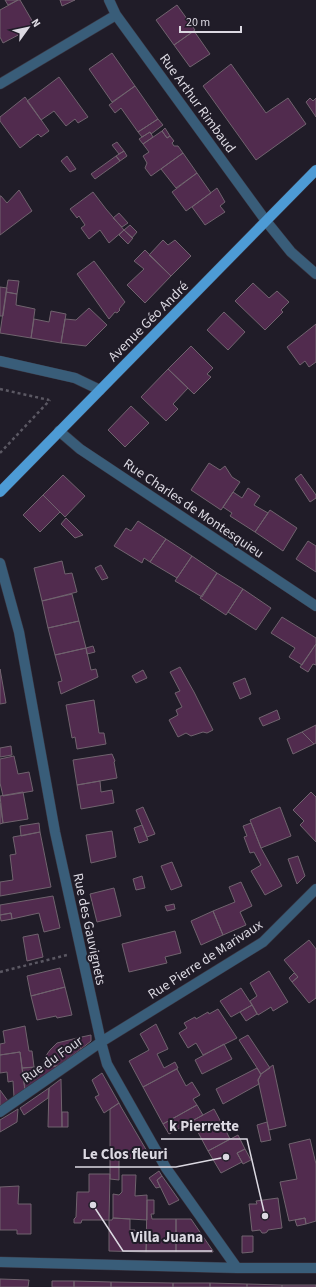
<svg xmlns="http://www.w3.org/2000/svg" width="316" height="1287" font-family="'Source Sans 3',sans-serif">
	<rect width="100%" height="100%" fill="#201c28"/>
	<path fill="#512b4e" stroke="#70636e" d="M5 0H18L8 5Z
		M18 0H20L34 24 24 29V32L3 43 0 37V10Z
		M60 0H75L62 6Z
		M177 5 195 30 174 45 156 20Z
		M194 31 210 54 190 67 174 45Z
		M112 53 135 86 112 102 89 69Z
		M231 64 266 113 288 98 306 124 256 160 203 86Z
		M59 77 88 117 78 123 75 119 66 126 54 111 41 120 27 101Z
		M135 86 158 119 138 132 121 108 115 113 109 105Z
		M25 97 49 131 41 137 38 134 20 148 0 121V117Z
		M310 98 313 101 316 98V117L306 102Z
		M158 119 163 125 151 134 150 132 142 137 138 132Z
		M165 128 170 136 167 138 162 131Z
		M162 131 167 138 170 136 174 141 172 143 174 146H178L183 153 151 176 145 168 147 163 143 156 149 152 143 144Z
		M150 132 153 137 143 144 139 139Z
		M117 142 124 151 119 154 112 145Z
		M124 151 127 156 120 161 116 156Z
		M183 153 197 173 176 188 161 169Z
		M67 156 76 169 70 172 61 161Z
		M116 156 120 161 95 179 91 174Z
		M197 173 211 193 186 211 172 192Z
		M217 188 225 202 220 206 225 212 205 225 192 207Z
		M19 190 32 211 0 235V196H1L7 203Z
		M93 192 106 209 124 230 109 243 100 230 89 239 81 228 85 225 79 216 77 218 70 209Z
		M119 213 128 223 122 227 113 218Z
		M130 225 137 232 132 238 124 230Z
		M124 230 133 238 128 244 119 235Z
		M163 240 168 245 175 240 191 256 171 276 149 255Z
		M145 250 171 276 145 303 127 285 144 269 134 261Z
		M94 261 125 302 119 309 120 310 117 313 115 312 109 319 77 274Z
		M8 280 19 281 17 294 6 292Z
		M253 283 269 298 277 291 289 302 281 310 283 312 265 330 235 301Z
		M0 287 7 288 3 316H0Z
		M6 292 17 294 16 305 35 309 31 338 0 333Z
		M89 308 107 325 86 346 61 343 65 319 76 320Z
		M51 311 66 314 61 343 31 338 34 319 49 322Z
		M224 312 245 332 228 350 207 330Z
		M316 324V362L309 367 305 361 300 365 287 347Z
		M191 346 213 368 207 374 211 377 194 394 168 369Z
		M168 369 188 388 173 404 178 409 166 421 141 397Z
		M131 406 149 423 125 447 108 430Z
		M209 463 220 470 225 466 232 477 240 482 221 510 191 490Z
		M301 474 316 495V498L310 502 295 479Z
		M63 475 85 496 65 517 43 495Z
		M248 488 260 496 254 505 268 513 255 532 230 516 232 513 223 507 233 492 242 498Z
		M43 495 60 512 40 532 23 515Z
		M270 510 297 528 283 551 255 532Z
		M66 518 83 535 75 538 61 524Z
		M138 521 166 539 150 562 144 558 142 563 114 546 126 528 131 531Z
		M166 539 192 556 177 578 150 562Z
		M308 541 316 546V572L296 559Z
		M192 556 217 573 202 597 175 581Z
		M62 561 65 574 72 573 77 592 42 601 34 568Z
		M101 565 108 578 102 580 95 568Z
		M217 573 243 589 226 615 200 598Z
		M243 589 271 608 256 630 228 612Z
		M72 594 79 621 48 628 42 601Z
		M282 617 316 638V644L302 665 289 657 295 648 271 633Z
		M79 621 86 648 55 655 48 628Z
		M316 644V665L313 664 308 672 300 667Z
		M93 646 95 652 87 654 86 648Z
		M86 648 91 670 96 669 98 677 61 694 58 682 62 681 55 655Z
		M180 667 194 692 213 730 207 733 203 732 191 736 186 733 178 737 169 720 178 715 176 710 182 707 175 693 180 691 170 672Z
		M0 669 6 703 0 704Z
		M143 670 147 678 136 683 132 676Z
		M245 678 251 694 240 699 233 683Z
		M94 700 99 733H104L106 744 77 749 75 737 72 738 66 705Z
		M277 710 280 719 263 726 259 718Z
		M316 725V743L314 744 302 732Z
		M302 732 314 744 293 754 287 739Z
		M11 746 12 755 0 757V748Z
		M112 754 115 761 114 762 117 778 77 785 73 760Z
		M14 756 18 774 29 772 33 791 3 796 0 783V759Z
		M100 781 101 792 112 790 114 803 81 809 77 785Z
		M23 792 28 819 3 823 0 796Z
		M311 792 316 797V842L300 825 304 821 293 810Z
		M0 803 3 823 0 824Z
		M143 807 155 834 147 837 136 810Z
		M280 807 291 836 261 848 250 820Z
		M39 823 40 832 21 836 20 826Z
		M251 823 261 848 282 886 265 895 251 871 261 865 254 852 250 853 244 837 247 836 243 826Z
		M142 825 148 840 139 843 134 828Z
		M112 831 116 857 91 863 86 835Z
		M40 832 51 887 0 896V882L13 880 10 855 16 854 13 837Z
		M298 856 305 876 297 884 288 859Z
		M172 862 182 886 171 890 161 866Z
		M142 876 145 888 136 890 133 879Z
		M241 882 252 906 240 912 246 925 223 935 213 911 235 902 229 887Z
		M114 888 121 916 97 922 90 894Z
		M53 896 60 928 44 932 39 913 12 919 11 913 0 915V905Z
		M174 904 175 909 167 911 165 906Z
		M213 911 223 935 201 945 191 921Z
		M11 913 12 919 1 921 0 915Z
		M175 931 181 953 165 957 167 963 129 972 122 944Z
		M38 934 43 957 27 961 23 937Z
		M309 940 316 949V998L309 1003 292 982 298 977 284 960Z
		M60 968 65 987 31 996 27 976Z
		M269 971 288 1002 273 1011 271 1007 258 1015 250 1001 257 996 250 983Z
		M294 973 298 977 292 982 289 978Z
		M65 987 72 1015 57 1018 56 1016 37 1020 31 996Z
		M241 988 252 1005 231 1017 220 1001Z
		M252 1005 257 1014 246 1021 240 1012Z
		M218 1009 237 1038 203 1055 196 1043 188 1048 179 1033 187 1028 184 1023 195 1017 196 1019 208 1012 209 1014Z
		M156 1024 168 1049 157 1054 164 1068 175 1062 178 1068 143 1087 129 1061 149 1050 140 1034Z
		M25 1026 29 1051H32L34 1067 22 1068 20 1052 0 1055V1044L5 1043 3 1031Z
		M91 1035V1041L81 1049 77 1038Z
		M248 1035 270 1068 261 1074 239 1040Z
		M77 1038 81 1049 58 1066 43 1067 45 1057 50 1050 57 1043Z
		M224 1044 232 1059 202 1074 195 1060Z
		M20 1052 25 1090 14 1097 13 1081 8 1082 7 1072 0 1073V1055Z
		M273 1065 286 1126 269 1130 258 1080 261 1074Z
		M58 1066 25 1090 22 1068Z
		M257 1068 261 1075 258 1080 259 1084 223 1104 216 1089Z
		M177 1069 186 1086 192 1082 200 1095 193 1099 197 1105 163 1124 143 1087Z
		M102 1073 119 1103 104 1113 95 1097 99 1095 92 1080Z
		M61 1079 62 1127H48L49 1088Z
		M49 1088 48 1098 24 1115 20 1108Z
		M0 1090 8 1101 0 1106Z
		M119 1103 121 1107 151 1158 110 1159V1109Z
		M197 1105 203 1115 169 1134 163 1124Z
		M18 1109 17 1122 0 1132V1120Z
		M214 1109 222 1124 224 1122 228 1130 226 1131 230 1139 208 1151 192 1121Z
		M62 1112H68V1127H62Z
		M267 1122 271 1140 261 1142 257 1125Z
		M238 1135 245 1149 237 1153 242 1162 221 1173 208 1151Z
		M310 1139 316 1164V1221L306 1224 305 1218 289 1221 280 1182 297 1179 289 1144Z
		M245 1149 251 1160 243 1164 237 1153Z
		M110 1159H119V1180L110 1179Z
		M159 1171 162 1176 157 1180 160 1187 156 1188 149 1178Z
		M89 1174H110L109 1220H82L81 1223H74V1219L76 1217 77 1192H89Z
		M122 1175H136L135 1196 147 1195V1220L113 1218V1194L119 1195 122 1192Z
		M162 1176 179 1200 169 1205 157 1180Z
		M19 1186 18 1204H31V1234H17V1230H0V1187Z
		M278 1198 282 1228 268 1230 267 1232 265 1233H262L260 1230 252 1231 249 1204H257L256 1201Z
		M147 1200H154V1214H151L152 1219H176V1252H146Z
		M113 1218 130 1219V1230H135V1233H147L146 1252 109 1251V1220H112Z
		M305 1218 306 1224 297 1226 295 1220Z
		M176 1219H191L213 1251V1252H176Z
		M242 1236H253V1252L242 1253Z
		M0 1279 29 1280 28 1287H0Z
		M52 1281H74V1287H52Z
		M74 1281 111 1282V1287H74Z
		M111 1282 173 1283V1287H111Z
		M173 1283H210V1287H173Z
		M210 1283 247 1284V1287H210Z
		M247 1284 282 1285V1287H247Z
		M282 1285H316V1287H282Z"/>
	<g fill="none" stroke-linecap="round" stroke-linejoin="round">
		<g stroke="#3a3642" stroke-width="11">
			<path id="minor" d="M109 0 116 15 266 221 291 252 316 274
				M0 84 116 15
				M0 361 75 378 100 390
				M59 431 80 449 316 606
				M0 563 19 632 55 832 101 1042 107 1064 166 1168 237 1268
				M0 1112 101 1042 263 942 316 889
				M0 1262 237 1268H316"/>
		</g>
		<g stroke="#3a3642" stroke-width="11">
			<path id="major" d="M0 492 316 170"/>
		</g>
		<path stroke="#5b5863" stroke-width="2.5" stroke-dasharray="3 3" stroke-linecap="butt" d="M0 389 49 400
			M0 453 50 400
			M0 972 67 955"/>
		<use href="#minor" stroke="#395d79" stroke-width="10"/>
		<use href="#major" stroke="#4d9bd5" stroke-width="10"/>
	</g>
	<g text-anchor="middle" stroke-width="4" stroke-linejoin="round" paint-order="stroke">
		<g font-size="14" fill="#dcd9e2" stroke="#201c28">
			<text transform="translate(198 103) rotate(54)" y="5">Rue Arthur Rimbaud</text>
			<text transform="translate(148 321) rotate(-45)" y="5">Avenue Géo André</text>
			<text transform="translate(194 508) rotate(34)" y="5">Rue Charles de Montesquieu</text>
			<text transform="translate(90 929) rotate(78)" y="5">Rue des Gauvignets</text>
			<text transform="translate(205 959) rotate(-33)" y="5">Rue Pierre de Marivaux</text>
			<text transform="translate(52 1059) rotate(-35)" y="5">Rue du Four</text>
		</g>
	</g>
	<path fill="none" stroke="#dcd9e2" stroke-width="1.5" d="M265 1216L247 1139H161M226 1157L176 1167H75M93 1205L123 1251H212"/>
	<g fill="#dcd9e2" stroke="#201c28" stroke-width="1.5">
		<circle cx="265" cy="1216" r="4"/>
		<circle cx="226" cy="1157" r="4"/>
		<circle cx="93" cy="1205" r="4"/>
	</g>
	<g font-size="15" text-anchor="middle" font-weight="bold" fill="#dcd9e2" stroke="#201c28" stroke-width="4" stroke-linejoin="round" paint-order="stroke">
		<text x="204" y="1131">k Pierrette</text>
		<text x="125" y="1159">Le Clos fleuri</text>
		<text x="167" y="1242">Villa Juana</text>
	</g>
	<g transform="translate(28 28) rotate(57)" stroke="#201c28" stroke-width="3" paint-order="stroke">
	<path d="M0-3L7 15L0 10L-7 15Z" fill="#dcd9e2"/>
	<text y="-6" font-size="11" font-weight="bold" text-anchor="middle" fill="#dcd9e2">N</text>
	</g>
	<path d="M180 26v6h61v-6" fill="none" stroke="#dcd9e2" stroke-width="2"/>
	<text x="186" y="26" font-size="12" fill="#dcd9e2" stroke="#201c28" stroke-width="3" paint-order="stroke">20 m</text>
</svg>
